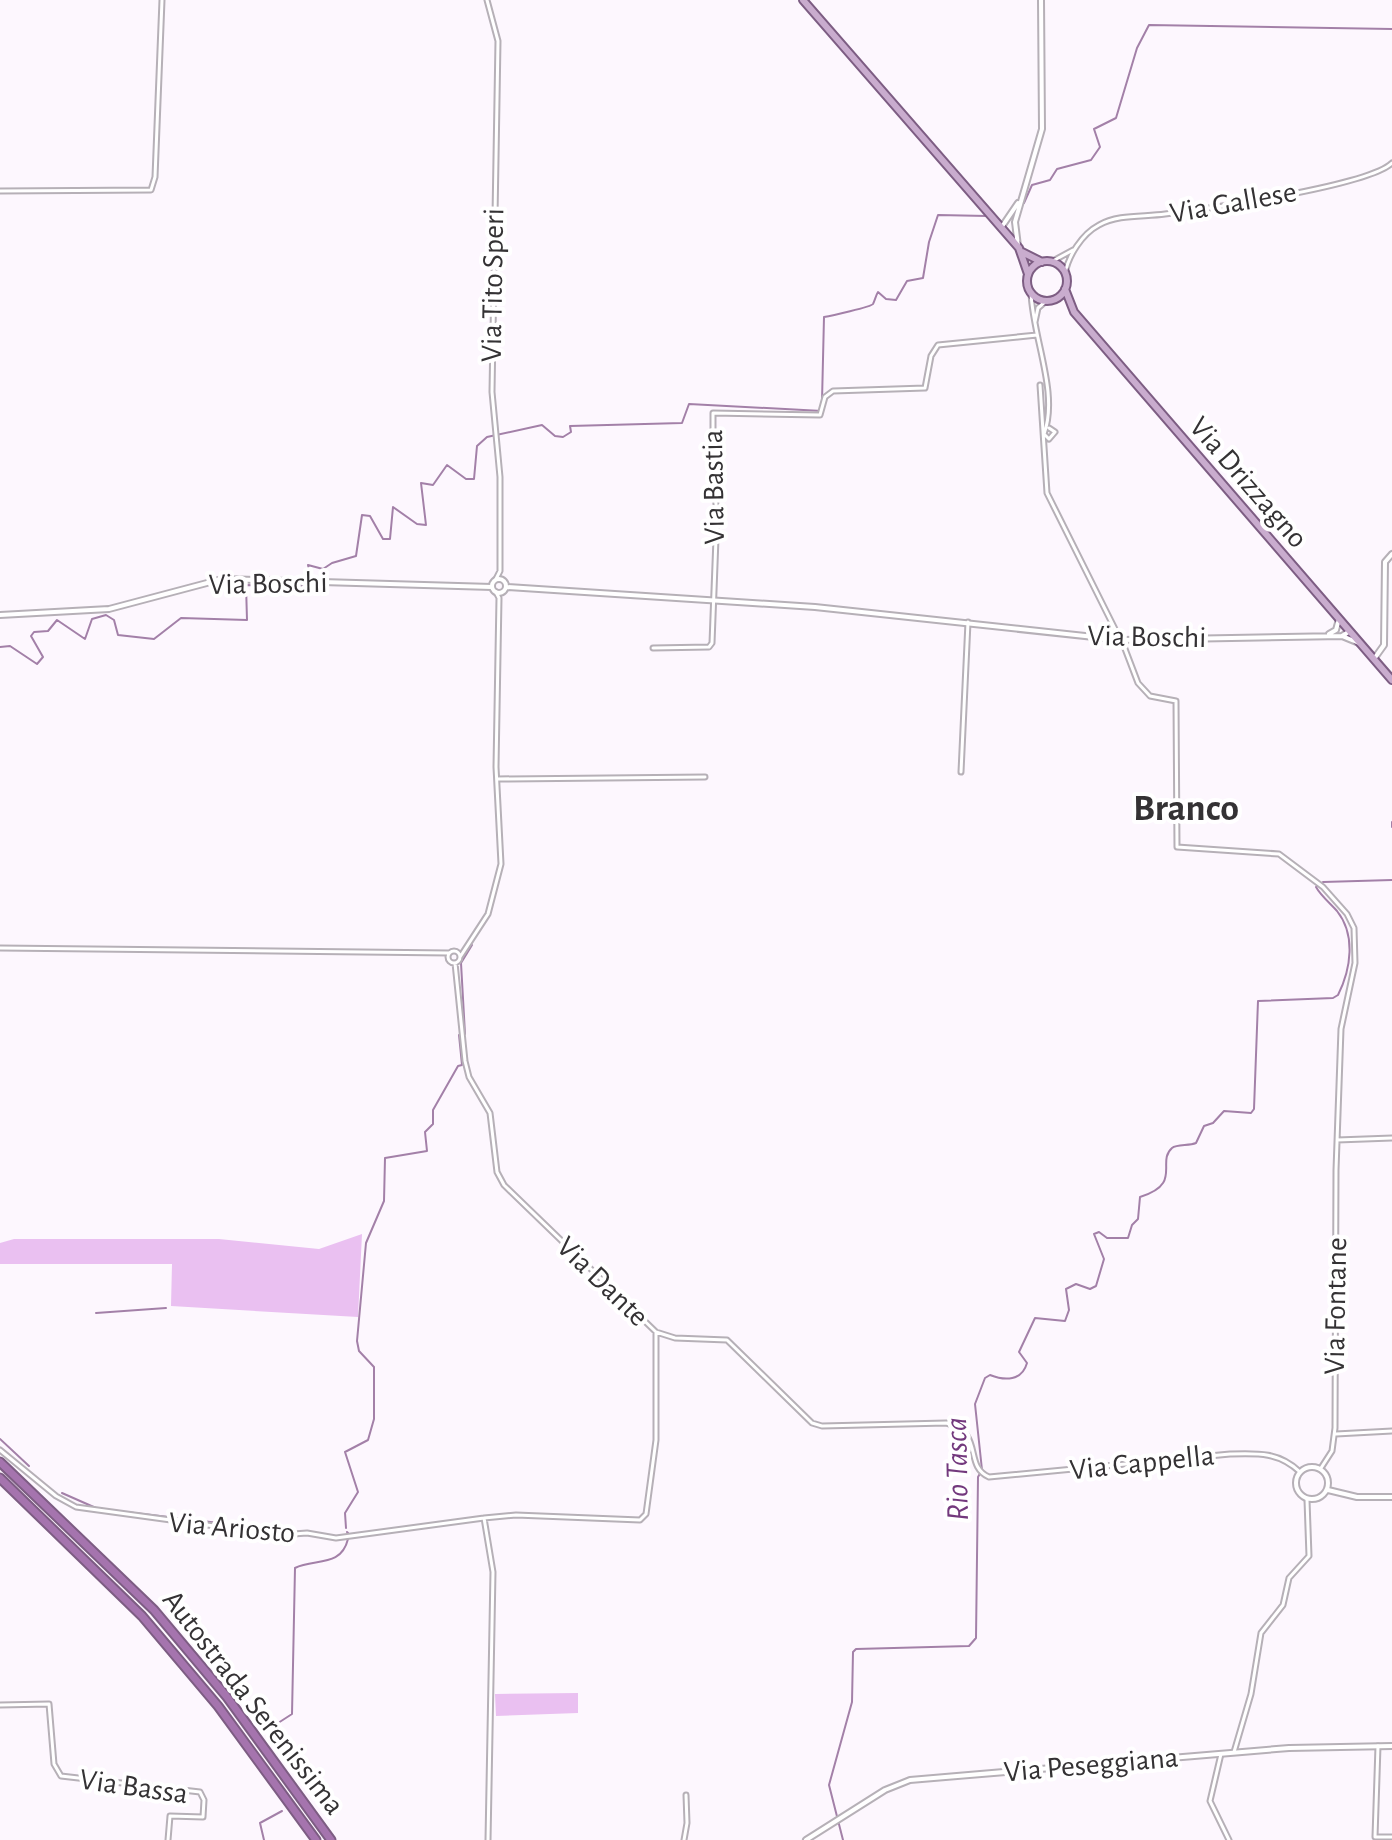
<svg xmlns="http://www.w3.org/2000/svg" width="1392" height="1840" font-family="'Alegreya Sans',sans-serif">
	<rect width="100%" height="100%" fill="#fdf7fe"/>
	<path fill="#eac0f1" d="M362 1234 358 1317 171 1306 172 1264H0V1243L14 1239H219L319 1249Z
		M578 1693V1713L496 1716 495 1694Z"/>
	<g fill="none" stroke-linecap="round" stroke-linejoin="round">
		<path stroke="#a380a8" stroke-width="2" d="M1024 203 1032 185 1050 180 1057 169 1091 160 1100 147 1094 129 1116 118 1137 48 1149 25 1392 29
			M822 401 824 317C830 316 871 307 873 304 875 300 876 295 878 292L886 299 896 300 907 281 923 278 929 242 938 215 987 216
			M0 647 10 646 37 664 43 657 31 636 34 632 48 631 57 620 85 639 92 619 106 615 114 620 118 635 154 639 181 618 247 620 246 585 308 586 312 582 308 565 323 569 332 563 356 556 362 515 370 516 383 539H390L393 507 417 524 426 525 421 483 433 485 447 465 466 479H474L477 446 487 437 542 425 555 436 563 437 571 432 570 426 682 423 689 404 822 411
			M1392 822V827
			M465 1034 461 963 472 945
			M96 1313 166 1308
			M0 1439 29 1466
			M62 1493 96 1508
			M126 1512 236 1525
			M346 1528 345 1513 358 1492 345 1452 368 1440 374 1419V1367L359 1351 357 1341 366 1243 384 1201 385 1158 427 1151 425 1132 433 1124V1110L458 1066 462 1065 459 1035
			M347 1532 348 1533
			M310 1784C295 1764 287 1746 275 1725L292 1714 295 1568C314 1558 341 1568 348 1539
			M264 1840 260 1823 282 1811
			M843 1840 829 1785 852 1702 853 1652 856 1649 969 1646 976 1638 978 1477 982 1470 975 1404 985 1378 990 1375C1005 1381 1022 1381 1027 1363L1019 1352 1035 1318 1065 1321 1069 1310 1066 1289 1076 1284 1090 1289 1096 1286 1104 1259 1094 1234 1099 1232 1107 1238H1128L1132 1225 1138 1219 1140 1197C1183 1184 1156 1162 1172 1148 1177 1144 1189 1146 1196 1143L1204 1126 1213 1123 1224 1111 1251 1113 1254 1109 1258 1001 1333 998 1338 995C1351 969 1356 935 1337 911 1330 903 1321 896 1316 887L1323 882 1392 880"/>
		<g stroke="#b6b0b7" stroke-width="7">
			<path id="minor" d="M487 0 498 41 492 392 500 477V571L496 579
				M0 191 151 190 155 177 162 0
				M1051 262 1073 250
				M1065 274C1068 256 1082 234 1099 225 1118 214 1144 217 1165 214 1206 209 1368 186 1392 163
				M1031 293C1033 339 1059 393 1044 434L1049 439 1055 432 1049 428
				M1035 322 1038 308 1046 301
				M1040 385 1047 493 1115 629V639
				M1122 641 1138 683 1150 696 1176 701 1177 847 1279 854 1323 887 1347 914 1354 928 1355 963 1341 1029 1336 1170 1335 1428 1332 1451 1321 1468
				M653 648 709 647 712 643 717 512 713 480V413L820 415 825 397 833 391 925 388 931 356 938 345 1037 335
				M961 772 968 622
				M497 779 705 777
				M0 948 449 953
				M448 957a6 6 0 1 1 12 0a6 6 0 1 1-12 0Z
				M460 957 488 914 501 864 496 767 499 598 496 592
				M455 963 465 1061 469 1077 490 1113 497 1172 504 1185 656 1332 675 1338 727 1340 812 1423 822 1426 946 1423C985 1432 963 1466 989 1477L1230 1454C1258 1453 1279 1452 1300 1472
				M1337 1140 1392 1138
				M1336 1434 1392 1431
				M0 1450 56 1496 76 1507 280 1535 307 1533 336 1538 484 1518
				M0 1705 49 1704 54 1764 61 1776 200 1792 204 1800 203 1817 170 1816 168 1840
				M1378 1746 1375 1837H1392
				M1234 1752 1251 1694 1261 1633 1283 1605 1289 1578 1309 1556 1307 1500
				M1221 1754 1210 1801 1229 1840
				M488 1840 493 1572 484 1518 516 1515 640 1520 646 1514 656 1440V1332
				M684 1840 687 1823 686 1795"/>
		</g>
		<g stroke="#b6b0b7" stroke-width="8">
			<path id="tertiary" d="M1001 228 1018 203
				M1018 246 1015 222 1042 129 1041 0
				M492 586a7 7 0 1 1 14 0a7 7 0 1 1-14 0Z
				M507 587 815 607 1122 640 1342 636 1350 631
				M0 615 109 609 222 579 492 587
				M1329 634 1336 630 1339 619
				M1342 636 1359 643
				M1374 659 1384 645 1385 562 1392 554
				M1296 1483a16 16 0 1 1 32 0a16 16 0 1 1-32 0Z
				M1328 1490 1357 1497H1392
				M806 1840 885 1790 910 1780 1289 1748 1392 1746"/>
		</g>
		<g stroke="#7d5d83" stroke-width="10">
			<path id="primary" d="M803 0 1019 248 1028 274
				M1022 252 1042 262
				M1027 281a20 20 0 1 1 40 0a20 20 0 1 1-40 0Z
				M1065 289 1074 312 1392 680"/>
		</g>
		<g stroke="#7d5d83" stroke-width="11">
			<path id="motorway" d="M0 1462 154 1610 227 1697 331 1840
				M0 1478 142 1616 218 1706 316 1840"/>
		</g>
		<use href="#minor" stroke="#fff" stroke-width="3"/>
		<use href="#tertiary" stroke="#fff" stroke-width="4"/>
		<use href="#primary" stroke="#c9acce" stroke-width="6"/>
		<use href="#motorway" stroke="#a574ae" stroke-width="7"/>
	</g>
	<g text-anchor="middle" stroke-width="8" stroke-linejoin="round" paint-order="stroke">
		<g font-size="30" fill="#343234" stroke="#fff">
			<text transform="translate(1233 202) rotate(-10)" y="10">Via Gallese</text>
			<text transform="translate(492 285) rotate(-89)" y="10">Via Tito Speri</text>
			<text transform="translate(1249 482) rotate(49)" y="10">Via Drizzagno</text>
			<text transform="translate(713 487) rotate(-91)" y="10">Via Bastia</text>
			<text transform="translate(268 583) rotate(-1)" y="10">Via Boschi</text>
			<text transform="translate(1147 636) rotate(1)" y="10">Via Boschi</text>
			<text transform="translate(603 1281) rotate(44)" y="10">Via Dante</text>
			<text transform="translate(1335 1306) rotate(-89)" y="10">Via Fontane</text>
			<text transform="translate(1142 1462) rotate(-6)" y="10">Via Cappella</text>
			<text transform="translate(232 1527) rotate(5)" y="10">Via Ariosto</text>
			<text transform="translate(254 1702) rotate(52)" y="10">Autostrada Serenissima</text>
			<text transform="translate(1091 1764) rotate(-5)" y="10">Via Peseggiana</text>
			<text transform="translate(134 1786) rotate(8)" y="10">Via Bassa</text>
		</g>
		<g font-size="32" font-style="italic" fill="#73397d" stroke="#fff">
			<text transform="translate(956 1469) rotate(-91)" y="11">Rio Tasca</text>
		</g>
		<g font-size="38" font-weight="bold" fill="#343234" stroke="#fff">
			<text x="1186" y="820">Branco</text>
		</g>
	</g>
</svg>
